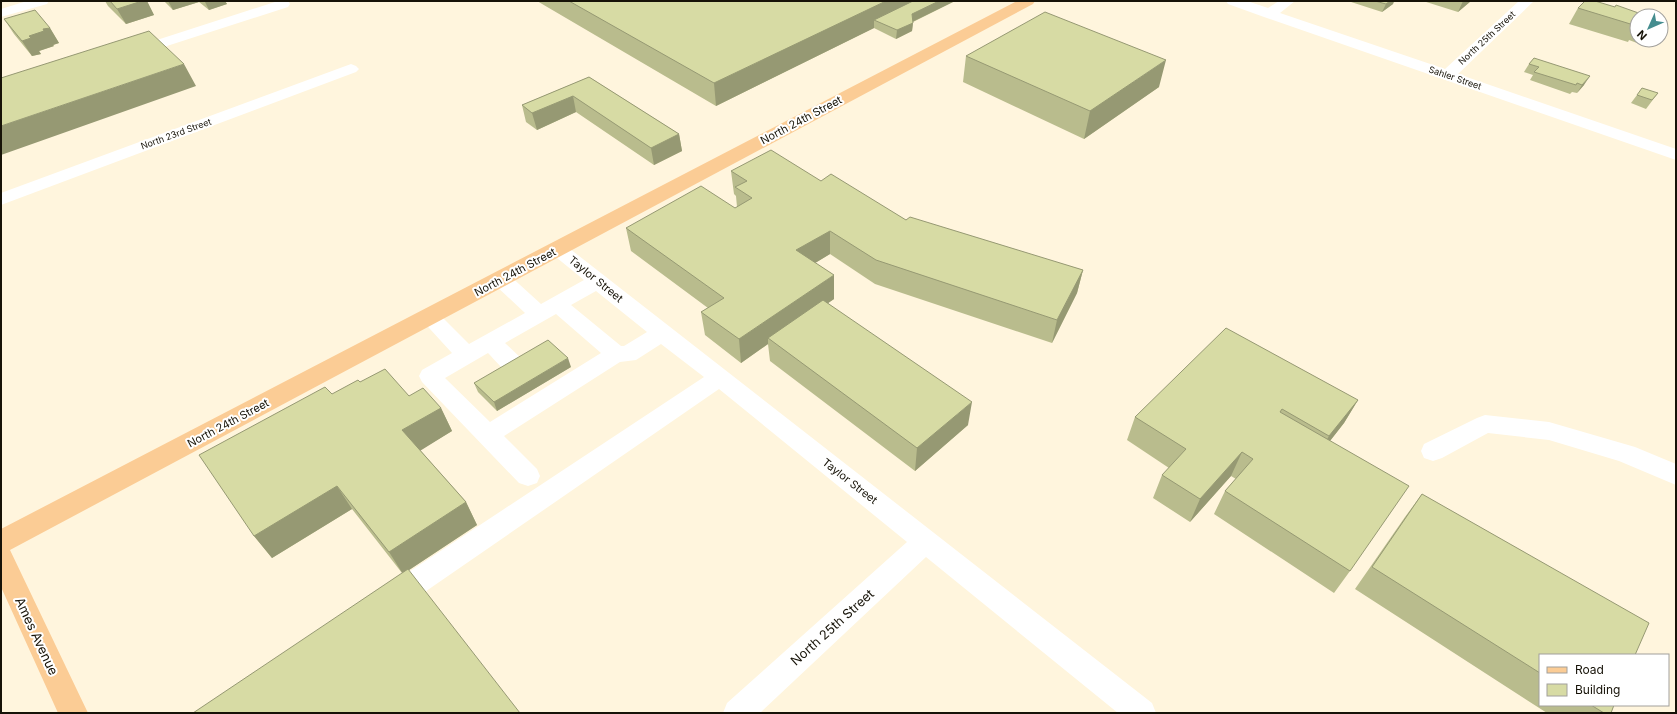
<svg xmlns="http://www.w3.org/2000/svg" width="1677" height="714" font-family="Inter,sans-serif">
	<rect width="100%" height="100%" fill="#fff5dd"/>
	<g fill="none" stroke-linecap="round" stroke-linejoin="round">
		<path fill="#fff" fill-rule="evenodd" d="M27 1H49L47 4 1 17V9Z
			M278 1H288L290 4 288 7 139 55 134 57 129 55 126 52 129 49Z
			M1226 1H1247L1268 8 1279 1H1295L1280 13 1445 69 1519 1H1534L1458 74 1676 149V160L1264 17 1228 4Z
			M351 64 356 66 359 69 356 72 1 205V193Z
			M558 243 565 245 1152 703 1156 713H1118L926 557 760 713H723L727 703 907 542 719 389 403 607 393 610 383 607 379 598 383 589 704 377 661 344 636 360 620 362 504 436 537 469 540 476 537 483 528 486 519 483 422 382 419 376 422 370 452 353 419 317 423 312 430 310 437 312 469 344 525 313 494 284 491 279 494 274 501 272 508 274 541 304 584 280 551 253 548 249 551 245ZM596 291 647 332 624 346H621L571 305ZM556 314 601 353 490 422 445 378 488 353C499 364 508 379 525 374L528 368 525 362 505 343Z
			M1485 415 1549 422 1635 447 1676 464V485L1619 461 1549 440 1488 433 1442 458 1433 461 1424 458 1421 451 1424 444 1477 418Z"/>
		<path fill="#fbcc95" fill-rule="evenodd" d="M1017 1H1035L1033 4 10 550 88 713H58L1 587V529Z"/>
	</g>
	<path fill="#b9bc8d" d="M105 1H147L154 15 126 24 108 6Z
		M164 1H225L227 4 209 10 199 2 173 10Z
		M537 1H955L913 22 912 31 896 39 874 28 716 106Z
		M1348 1H1394L1393 4 1382 12Z
		M1423 1H1471L1458 12Z
		M1578 8 1637 16V40H1640L1637 43 1629 40 1628 42 1569 24Z
		M4 19 50 28 59 43 53 45 54 46 39 51 41 54 32 56 14 34Z
		M966 56 1159 87 1084 139 963 82Z
		M1534 58 1584 85 1577 93 1572 92 1570 94 1530 80 1533 75 1524 72 1529 64Z
		M589 77 679 134 682 151 654 165 576 112 537 130 526 122 522 105Z
		M1658 93 1646 109 1631 103 1637 95Z
		M731 171 821 181 906 220 1083 270 1077 293 1052 343 875 284 830 254 815 263 834 299 828 303 968 425 915 471 770 361 768 344 741 363 705 335 701 312 708 308 631 251 626 228 735 208 737 207 736 196 734 194Z
		M571 367 497 411 478 392 474 383Z
		M360 382 409 396 441 408 452 431 420 450 466 502 477 525 409 570 402 573 352 509 272 558 254 536Z
		M1358 400 1344 423 1330 441 1350 571 1334 593 1214 514 1225 491 1236 479 1231 476 1190 522 1153 498 1162 475 1169 468 1127 440 1135 417Z
		M1422 494 1540 655V705H1614L1611 713H1547L1355 589 1405 517Z"/>
	<path fill="#969973" d="M142 1H147L154 15 126 24 117 9Z
		M168 1H199V2L173 10Z
		M208 1H225L227 4 209 10 205 2Z
		M886 1H929L874 20V28L716 106 714 83Z
		M939 1H955L912 22V14Z
		M1390 1H1394L1393 4 1382 12 1386 4Z
		M1463 1H1471L1458 12Z
		M913 23 912 31 896 39 897 30Z
		M50 28 59 43 53 45 54 46 39 51 41 54 32 56 22 41 29 36 43 29Z
		M1166 60 1159 87 1084 139 1090 111Z
		M184 64 196 86 1 155V126Z
		M1590 76 1584 85 1577 93 1582 85Z
		M573 96 576 112 537 130 532 113Z
		M679 134 682 151 654 165 651 148Z
		M830 231V254L797 274 796 250Z
		M1083 270 1077 293 1052 343 1057 320Z
		M834 275V299L773 341 768 338V344L741 363 739 339Z
		M568 358 571 367 497 411 494 402Z
		M1358 400 1344 423 1315 460 1329 436Z
		M972 402 968 425 915 471 917 448Z
		M441 408 452 431 415 454 402 430Z
		M1242 452 1231 476 1190 522 1200 499Z
		M337 486 352 509 272 558 254 536Z
		M466 502 477 525 403 574 389 552Z"/>
	<path fill="#d7dba4" stroke="#969973" d="M110 1H142L117 9Z
		M569 1H886L714 83Z
		M913 1H939L912 14 913 23 897 30 874 20Z
		M1375 1H1390L1386 4Z
		M1585 1H1595L1615 7 1616 5 1647 16H1637V26L1578 8Z
		M35 10 50 28 43 29 44 31 29 36 31 38 22 41 4 19Z
		M1045 12 1166 60 1090 111 966 56Z
		M149 31 184 64 1 126V78Z
		M1534 58 1590 76 1582 85 1577 83 1576 85 1534 72 1539 67 1529 64Z
		M589 77 679 134 651 148 573 96 532 113 522 105Z
		M1642 88 1658 93 1652 100 1637 95Z
		M771 150 821 181 831 174 906 220 910 217 1083 270 1057 320 876 260 830 231 796 250 834 275 739 339 701 312 724 298 626 228 701 186 735 208 752 198 735 187 747 181 731 171Z
		M823 300 972 402 917 448 768 338Z
		M1226 328 1358 400 1329 436 1282 409 1280 412 1409 486 1350 571 1225 491 1253 459 1242 452 1200 499 1162 475 1186 449 1135 417Z
		M548 340 568 358 494 402 474 383Z
		M385 369 409 396 423 388 441 408 402 430 466 502 389 552 337 486 254 536 199 455 325 387 332 394 358 380 360 382Z
		M1422 494 1649 623 1635 655H1540V673L1372 567Z
		M408 569 520 713H193Z
		M1591 705H1614L1611 713H1604Z"/>
	<g text-anchor="middle" stroke-width="4" stroke-linejoin="round" paint-order="stroke">
		<g font-size="9" fill="#161207" stroke="#fff">
			<text transform="translate(1487 38) rotate(-43)" y="3">North 25th Street</text>
			<text transform="translate(1455 78) rotate(19)" y="3">Sahler Street</text>
			<text transform="translate(176 134) rotate(-20)" y="3">North 23rd Street</text>
		</g>
		<g font-size="11" fill="#161207" stroke="#fff">
			<text transform="translate(801 120) rotate(-28)" y="4">North 24th Street</text>
			<text transform="translate(515 272) rotate(-28)" y="4">North 24th Street</text>
			<text transform="translate(596 279) rotate(39)" y="4">Taylor Street</text>
			<text transform="translate(228 423) rotate(-28)" y="4">North 24th Street</text>
			<text transform="translate(850 481) rotate(38)" y="4">Taylor Street</text>
		</g>
		<g font-size="13" fill="#161207" stroke="#fff">
			<text transform="translate(832 627) rotate(-42)" y="5">North 25th Street</text>
			<text transform="translate(37 636) rotate(65)" y="5">Ames Avenue</text>
		</g>
	</g>
	<rect width="1677" height="714" fill="none" stroke="#161207" stroke-width="4"/>
	<rect x="1539" y="654" width="130" height="52" fill="#ffffff" stroke="#a2a09c"/>
	<rect x="1547" y="667" width="20" height="6" fill="#fbcc95" stroke="#a2a09c"/>
	<text x="1575" y="674" font-size="12" fill="#161207">Road</text>
	<rect x="1547" y="684" width="20" height="12" fill="#d7dba4" stroke="#a2a09c"/>
	<text x="1575" y="694" font-size="12" fill="#161207">Building</text>
	<g transform="translate(1649 28) rotate(225)"><circle r="19" fill="#ffffff" stroke="#a2a09c"/>
	<path d="M0-3L7 15L0 10L-7 15Z" fill="#458d8f"/>
	<text y="-6" font-size="11" font-weight="bold" text-anchor="middle" fill="#161207">N</text>
	</g>
</svg>
